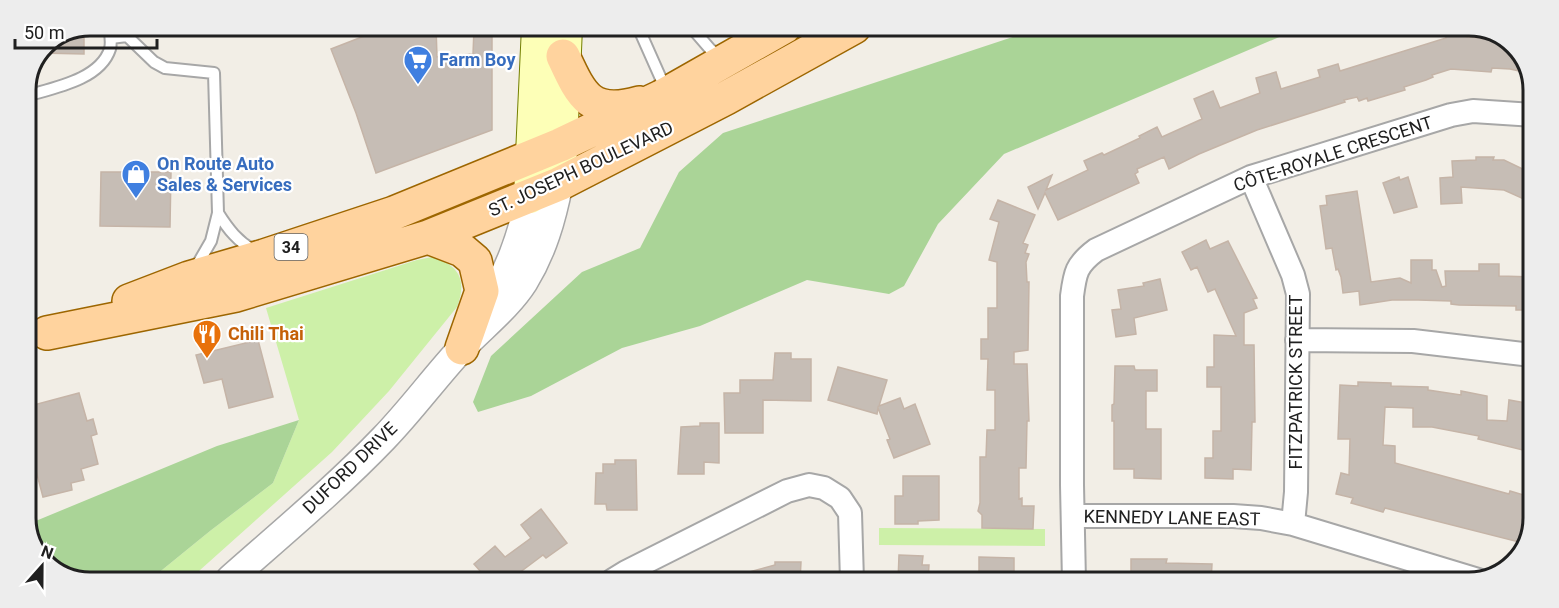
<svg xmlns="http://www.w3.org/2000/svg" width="1559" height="608" font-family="Roboto,sans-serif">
	<rect width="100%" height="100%" fill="#f2eee6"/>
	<path fill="#cdf0a8" d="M432 257C460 265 467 281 457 307L389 391 332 452 190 579H151L210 531 273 483 299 420 266 308 417 260Z
		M879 528 1045 529V546L879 545Z"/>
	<path fill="#aad497" d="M1040 28 1298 29 1004 154 938 224 904 286 889 294 807 280 700 326 622 348 531 396 478 412 473 402 491 356 582 272 640 248 679 172 723 133Z
		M299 420 273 483 210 531 151 579H69L39 557 26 525 217 446Z"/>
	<path fill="#c6bdb5" stroke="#c5b4a7" stroke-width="1.5" d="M390 26H436L437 57 473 54 474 29 492 28V130L376 173 356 113 331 49Z
		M84 28V54L40 53 45 44Z
		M1446 29H1468L1467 37 1504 39 1520 51 1529 73 1510 69 1492 68 1491 72 1451 69 1432 75 1433 77 1426 80 1404 87 1405 90 1368 101 1367 98 1359 101 1357 97 1344 100 1345 102 1257 130 1199 154 1169 169 1164 157 1137 169 1138 172 1135 174 1139 183 1058 220 1045 193 1038 209 1028 187 1052 175 1046 190 1088 170 1084 161 1102 153 1104 155 1140 138 1139 136 1157 127 1162 137 1202 119 1194 99 1213 91 1220 108 1260 93 1256 78 1276 72 1281 89 1320 77 1318 70 1338 64 1340 71 1446 38Z
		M1476 157H1494L1493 160H1504L1533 174V185L1526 200 1504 190 1461 187 1462 203 1441 204 1440 178 1453 177 1452 161 1476 160Z
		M101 172H171L170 227 100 226Z
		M1399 177 1400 180 1408 177 1417 207 1394 213 1383 183Z
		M1357 191 1371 282 1400 278 1411 283V260H1432V270H1436L1442 287 1446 286 1445 271H1479V264H1499V276L1532 277V310H1516V306L1459 305 1451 304V301L1418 300H1392L1360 305 1359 291 1343 293 1341 277 1338 269 1336 270 1332 248 1326 249 1320 206 1327 205 1326 196Z
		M998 200 1035 215 1023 243 1028 245 1025 253 1029 254 1026 262 1027 282H1029L1028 350 1014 352V364H1027L1029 421H1027L1026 468H1019V499L1022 498V506H1034L1033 529 982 528V515L978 511 980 503V457H986L987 430H995V390H987L988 359H981V339H988V308H997V262L989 260 999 222 990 219Z
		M1206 240 1210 249 1228 241 1257 298 1253 299 1257 308 1244 313V345H1254L1255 422H1252L1251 470 1233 469V479L1205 478V458H1213V431H1221V387H1207V367H1214V335L1236 336 1215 289 1208 292 1197 267 1191 270 1182 252Z
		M1160 279 1167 310 1134 318 1136 334 1116 337 1112 310 1121 309 1118 290 1144 286 1143 283Z
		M258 340 273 397 229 408 222 379 204 383 196 355Z
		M775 353H791V359H811V401L763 400V433H725L724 393H740V380H773Z
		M1115 366H1134L1135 370H1157V391H1146V429H1161V479L1134 478V469H1114V421H1112V405L1114 404Z
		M838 367 887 380 879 406 900 398 904 409 915 404 930 444 894 458 887 440 890 439 878 408 877 414 828 400Z
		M1358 382 1391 383V386L1428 387V390L1461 395V391L1487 396V420L1507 421 1509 400 1531 404V452L1478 439 1479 436 1432 427H1413V408L1385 407 1383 445 1395 446V463L1509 494 1510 491 1530 497V539L1527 544 1385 508 1383 512 1351 503 1353 498 1336 494 1341 473 1349 475 1350 439H1338L1340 385 1358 386Z
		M79 393 87 421 93 419 97 434 91 436 98 464 81 469 84 480 71 483 72 490 43 497 26 433V407Z
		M700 423H719V463L704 462V474H678L681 427 700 426Z
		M615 460H636L637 510H607L606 504H595L596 473H603V464H615Z
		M903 476H939V520L918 521V524H895V496H903Z
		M541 509 567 543 546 558 543 555 519 573 525 580H488L474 564 495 546 505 557 531 538 521 525Z
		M899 555 923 556 922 565H929L928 581H898Z
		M979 557 1014 558V581H979Z
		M1131 559H1167L1166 563 1212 564 1211 582H1131Z
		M775 562H801L800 581H735L734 576 775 565Z"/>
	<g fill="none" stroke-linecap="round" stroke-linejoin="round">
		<g stroke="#a7a7a7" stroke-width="14">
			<path id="service" d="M638 27 666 90
				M691 27 710 49 722 58
				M111 38 127 36 154 62 165 68 214 73 218 213 211 241 196 267
				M26 96C53 88 100 80 110 49 112 42 110 33 109 26
				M218 213C228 229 238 242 255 251"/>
		</g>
		<g stroke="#a7a7a7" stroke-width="26">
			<path id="minor" d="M1251 177 1293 275 1298 294 1296 492 1293 524
				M1297 340 1413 341 1531 355
				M1073 516H1233L1261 518 1293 524 1478 580
				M613 580 626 572 787 491 809 485 824 488 840 498 850 513 852 581
				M1074 582 1072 485V296C1075 273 1076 265 1096 250L1251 177 1451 115 1473 111 1533 115"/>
		</g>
		<g stroke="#a7a7a7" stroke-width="30">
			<path id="tertiary" d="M486 309C509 270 520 241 530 197
				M230 579C282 533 336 488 384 438 412 409 435 377 462 348 483 326 508 307 524 282 543 251 552 219 559 184"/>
		</g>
		<g stroke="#737f00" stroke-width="34">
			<path id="secondary" d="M560 168 566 27
				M530 197 538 27"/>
		</g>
		<g stroke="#9d6600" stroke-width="36">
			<path id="primary" d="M563 56C581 95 590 117 639 103
				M428 237 462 250 475 261 482 291 462 348
				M129 301 189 278 264 256 394 213 560 145 661 97 784 27
				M47 333 236 295 428 237 559 184 726 98 854 27"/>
		</g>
		<use href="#service" stroke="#fff" stroke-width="10"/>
		<use href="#minor" stroke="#fff" stroke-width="22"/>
		<use href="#tertiary" stroke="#fff" stroke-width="27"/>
		<use href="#secondary" stroke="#fdffb7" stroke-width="32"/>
		<use href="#primary" stroke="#ffd39e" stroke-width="33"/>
	</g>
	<defs>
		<g id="supermarket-pin" transform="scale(1.5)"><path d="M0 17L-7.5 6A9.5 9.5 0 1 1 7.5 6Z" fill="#3f7fe0" stroke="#fff"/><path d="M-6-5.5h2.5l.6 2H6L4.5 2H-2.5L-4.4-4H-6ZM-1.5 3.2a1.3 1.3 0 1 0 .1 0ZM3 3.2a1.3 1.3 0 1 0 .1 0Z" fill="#fff"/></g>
		<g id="shop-pin" transform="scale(1.5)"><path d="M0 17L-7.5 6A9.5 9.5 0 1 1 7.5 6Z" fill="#3f7fe0" stroke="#fff"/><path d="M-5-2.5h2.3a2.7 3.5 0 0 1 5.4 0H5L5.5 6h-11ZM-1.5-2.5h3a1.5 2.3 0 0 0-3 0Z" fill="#fff"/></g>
		<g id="restaurant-pin" transform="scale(1.5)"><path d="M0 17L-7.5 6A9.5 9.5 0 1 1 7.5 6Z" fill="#e8710a" stroke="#fff"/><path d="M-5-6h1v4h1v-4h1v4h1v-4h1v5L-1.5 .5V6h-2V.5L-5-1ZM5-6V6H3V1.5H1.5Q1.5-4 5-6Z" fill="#fff"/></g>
	</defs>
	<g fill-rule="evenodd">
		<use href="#supermarket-pin" x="418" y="60"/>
		<use href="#shop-pin" x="136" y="174"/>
		<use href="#restaurant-pin" x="207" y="334"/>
	</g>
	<g text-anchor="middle" stroke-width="4.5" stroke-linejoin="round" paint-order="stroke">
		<rect fill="#fff" stroke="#636363" stroke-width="1.5" x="274.5" y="234" width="33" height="26" rx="4.5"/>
		<g font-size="16" font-weight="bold" fill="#202020">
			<text x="291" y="253">34</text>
		</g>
		<g font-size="18" font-weight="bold" fill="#366cbe" stroke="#fff" text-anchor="start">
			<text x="439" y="66">Farm Boy</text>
			<text x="157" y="170">On Route Auto<tspan x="157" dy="21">Sales &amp; Services</tspan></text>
		</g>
		<g font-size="18" fill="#202020" stroke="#fff">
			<text transform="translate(1333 154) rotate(-18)" y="6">CÔTE-ROYALE CRESCENT</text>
			<text transform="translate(581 169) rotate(-25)" y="6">ST. JOSEPH BOULEVARD</text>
			<text transform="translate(1296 382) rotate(-90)" y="6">FITZPATRICK STREET</text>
			<text transform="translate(350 468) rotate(-44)" y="6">DUFORD DRIVE</text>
			<text transform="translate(1172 518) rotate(1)" y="6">KENNEDY LANE EAST</text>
		</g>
		<g font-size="18" font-weight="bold" fill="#c56008" stroke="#fff" text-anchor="start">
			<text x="228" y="340">Chili Thai</text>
		</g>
	</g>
	<path d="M0 0H1559V608H0ZM90 36H1469A54 54 0 0 1 1523 90V518A54 54 0 0 1 1469 572H90A54 54 0 0 1 36 518V90A54 54 0 0 1 90 36Z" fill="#ededed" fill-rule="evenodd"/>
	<path fill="none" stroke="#202020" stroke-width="3" d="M90 36H1469A54 54 0 0 1 1523 90V518A54 54 0 0 1 1469 572H90A54 54 0 0 1 36 518V90A54 54 0 0 1 90 36Z"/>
	<g transform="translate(42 566) rotate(21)" stroke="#ffffff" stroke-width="4.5" paint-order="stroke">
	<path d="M0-4.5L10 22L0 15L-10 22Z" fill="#202020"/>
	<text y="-9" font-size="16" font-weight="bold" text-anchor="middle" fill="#202020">N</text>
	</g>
	<path d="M15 39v9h142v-9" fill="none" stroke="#202020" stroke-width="3"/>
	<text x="24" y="39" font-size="18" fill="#202020" stroke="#ffffff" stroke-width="4.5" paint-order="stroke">50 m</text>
</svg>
